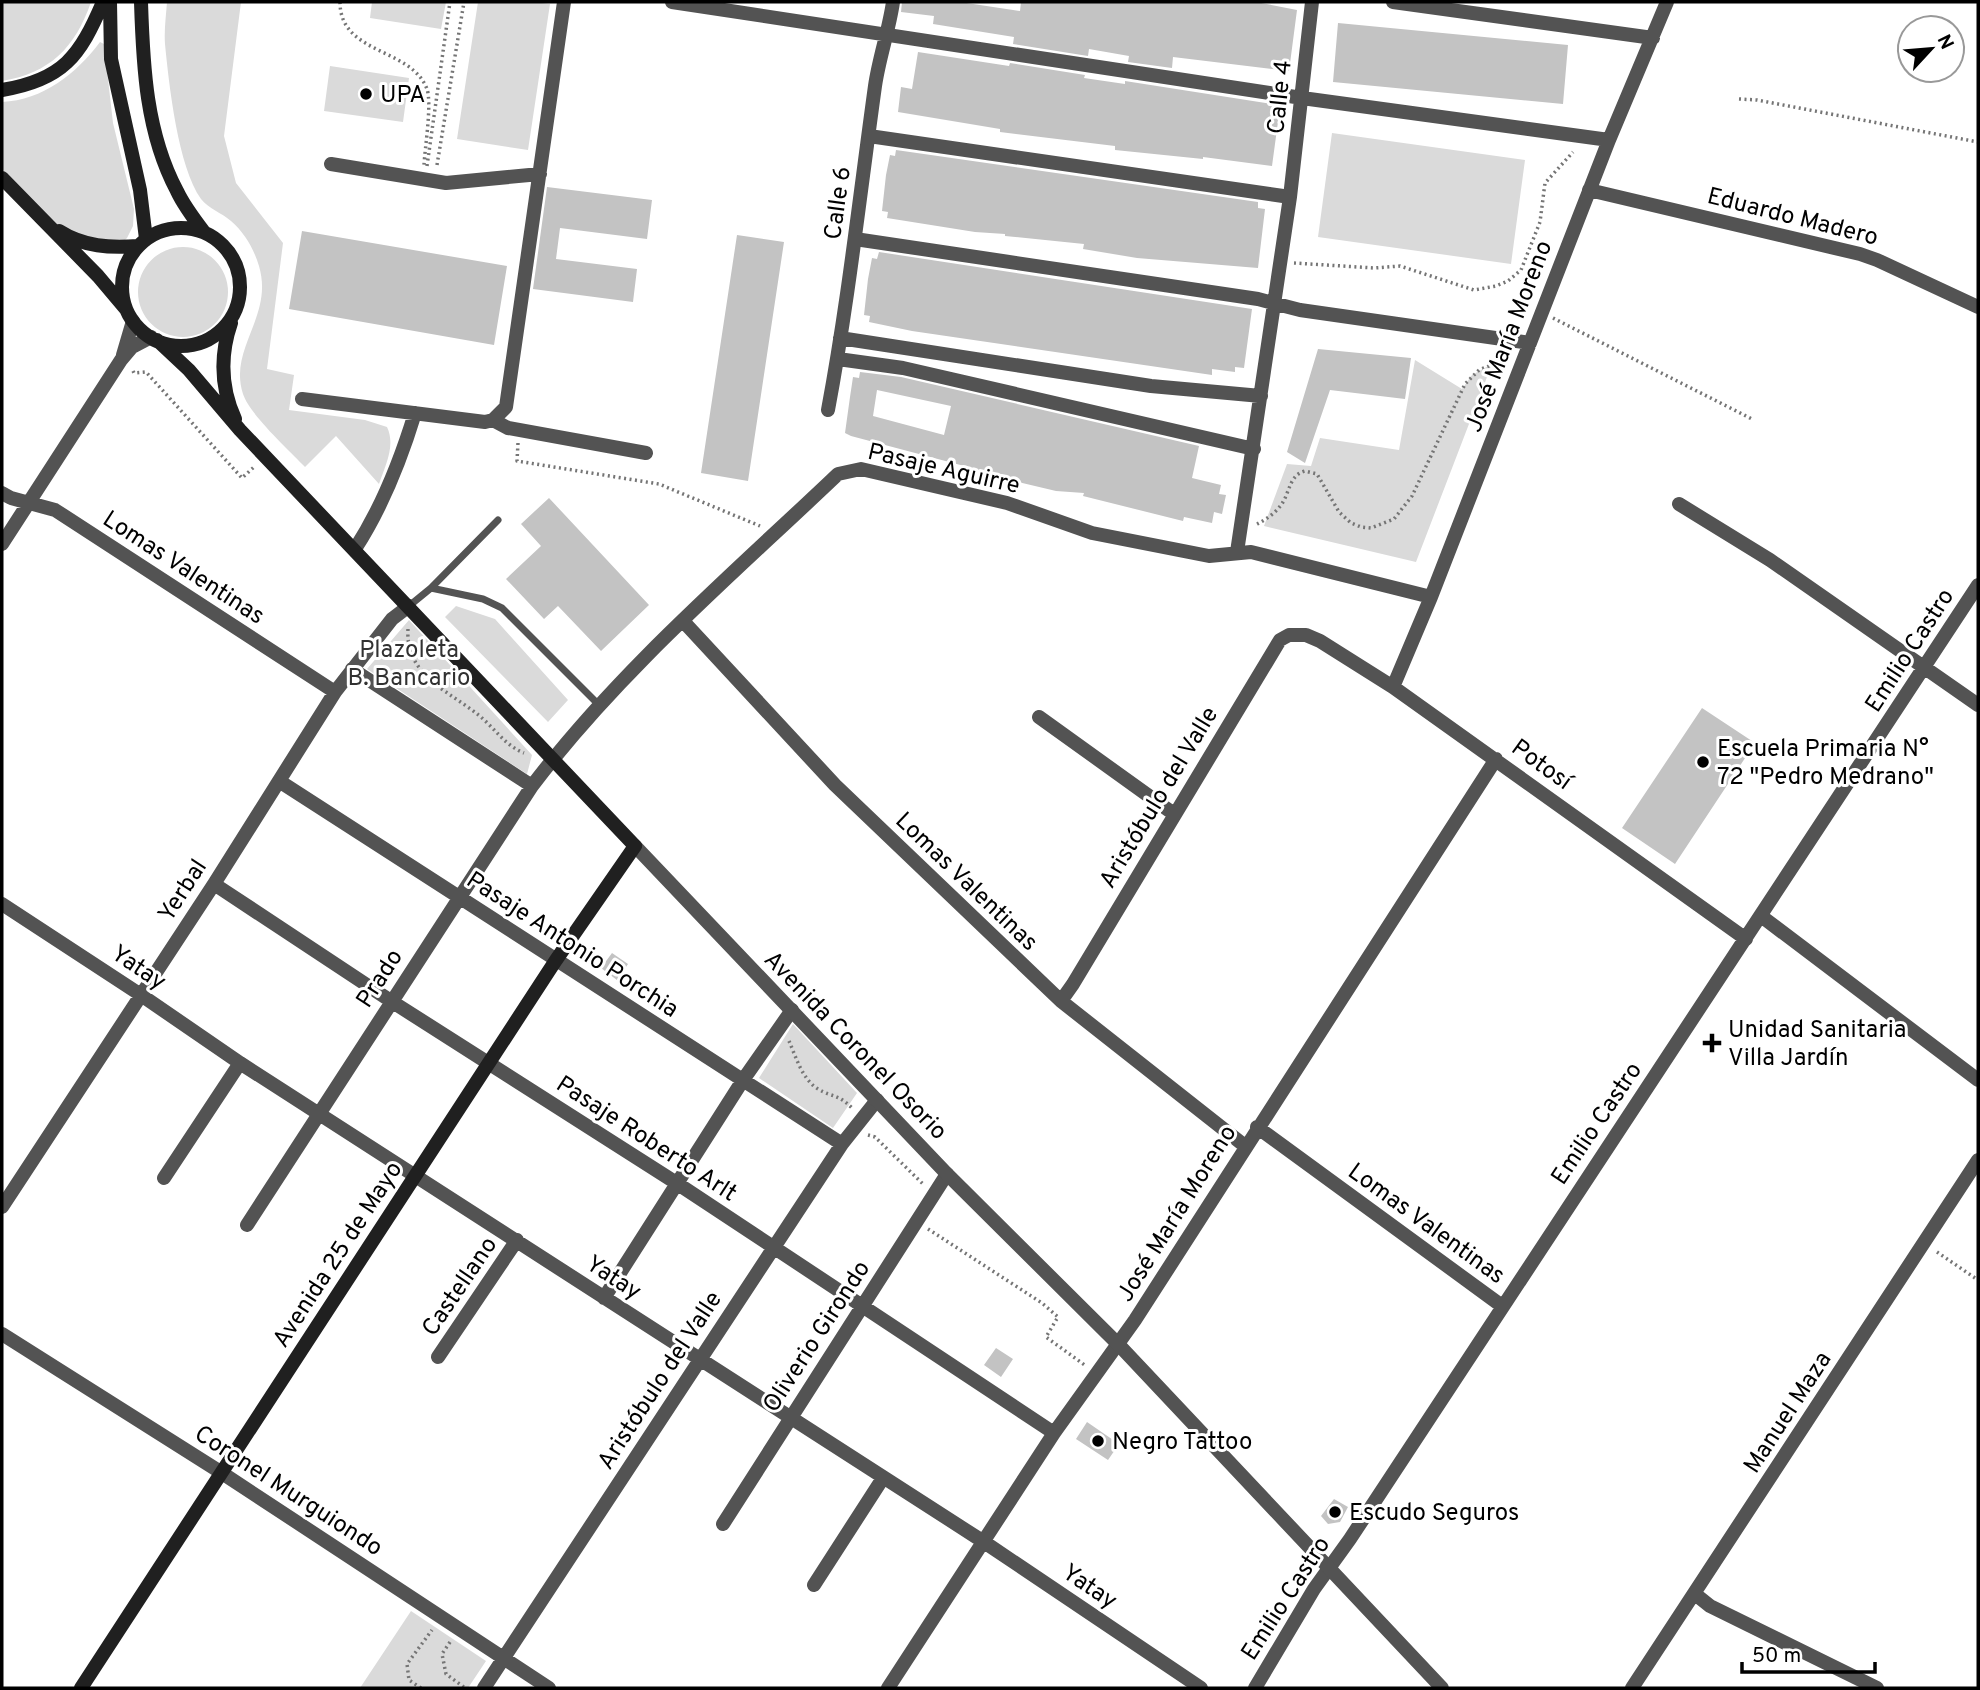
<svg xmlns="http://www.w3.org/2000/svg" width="1980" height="1690" font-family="Overpass,sans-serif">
	<rect width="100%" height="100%" fill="#fff"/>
	<path fill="#dadada" d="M2 2H91C75 48 50 73 2 81Z
		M167 2H241L224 136 236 183 283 243 267 369 294 375 289 410 365 420 387 427C396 446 385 466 379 484L336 436 305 467C289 450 250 415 243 394 228 348 274 317 259 266 254 249 244 232 231 221 222 213 209 209 201 199 178 167 169 85 165 44 164 30 166 16 167 2Z
		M372 2H446L441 29 370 18Z
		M478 2H534L550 4 528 150 457 139Z
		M100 42 104 44 113 123 134 209 133 226 127 238 123 242 114 245 58 227 2 169V102C43 100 76 74 100 42Z
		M330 66 409 78 403 122 324 111Z
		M1332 133 1525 160 1511 264 1318 237Z
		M138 292a45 45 0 1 1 90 0a45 45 0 1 1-90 0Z
		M1415 360 1462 389 1472 375 1492 364 1416 562 1264 526 1287 464 1311 466 1320 438 1399 450Z
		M456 606 495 619 568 700 548 722 445 617Z
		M409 620 532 755 527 774 367 669Z
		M793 1024 857 1093 833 1128 759 1078Z
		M411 1611 486 1661 468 1688H360Z"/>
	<path fill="#c3c3c3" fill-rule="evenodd" d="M902 2H960L1020 11 1021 2H1256L1297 10 1289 71 1173 57 1172 68 1128 62 1129 56 1089 49 1088 56 1013 44 1014 37 933 24 934 16 901 12Z
		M1338 23 1568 45 1563 104 1333 82Z
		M918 52 1009 66 1010 63 1085 75 1084 78 1125 84V81L1272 104V107H1280L1272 166 1203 157V159L1115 150V146L1000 132V129L898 112 901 87 912 89Z
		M896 150 1258 202V208L1265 209 1258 268 1137 258 1083 249 1084 244 1005 236V234L975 232 887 218 888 212 882 211 886 175 890 155 895 156Z
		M547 187 652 200 647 239 560 228 556 259 637 269 633 302 533 289Z
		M302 231 507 266 494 345 289 309Z
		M737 235 784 242 748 481 701 473Z
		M879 252 1252 309 1244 368 1235 367V372L1212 369V375L912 331 869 322 870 316 864 315 868 279 872 258 877 259Z
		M1318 349 1411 358 1405 399 1330 390 1305 463 1287 452Z
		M860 372 901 377 1199 446 1192 478 1221 485 1219 494 1226 495 1222 514 1214 512 1212 523 1184 517 1183 521 1083 496 1084 493 1056 491 968 470V467L851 436 845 433 850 397 853 377 859 378ZM877 390 951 406 944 435 873 416Z
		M549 498 649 605 601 651 558 606 544 619 506 579 541 546 521 524Z
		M1702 708 1755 743 1675 864 1622 828Z
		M612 953 628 964 617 980 601 968Z
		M996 1348 1013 1359 1001 1377 984 1365Z
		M1087 1422 1119 1444 1108 1460 1076 1439Z
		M1334 1499 1348 1507 1340 1522 1328 1524 1321 1516Z"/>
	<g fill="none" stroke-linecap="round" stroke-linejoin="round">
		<path stroke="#757575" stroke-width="3.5" stroke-dasharray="2 3.5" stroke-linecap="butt" d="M340 2C340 55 411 47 427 89 432 104 425 147 424 165
			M1739 99 1757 100 1978 142
			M437 165 464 2
			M427 166 450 2
			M1294 263 1374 268 1400 266 1474 290 1496 286 1508 281 1521 270 1540 222 1545 183 1573 152
			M1553 318 1752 419
			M133 371 134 373 146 372 242 478 254 467
			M518 443 517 461 659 484 760 526
			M1257 524C1267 519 1277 512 1283 502 1290 490 1290 475 1305 471L1317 474 1339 512 1351 523 1361 527 1371 528 1394 519 1412 496 1465 384 1479 370 1508 358
			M408 629C405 677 452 692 482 718 496 730 506 746 524 753
			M789 1041C796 1057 802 1079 818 1089 833 1098 837 1093 852 1108
			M868 1135 875 1137 924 1185
			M928 1229 1042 1303 1058 1317 1046 1337 1086 1366
			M1937 1252 1978 1280
			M450 1642 442 1654 446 1674 465 1688
			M421 1688 409 1680 407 1664 432 1630"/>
		<path stroke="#535353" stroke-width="7" d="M431 588 483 599 502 608 599 705
			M409 606 431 588 498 520"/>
		<path stroke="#535353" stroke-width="14" d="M672 2 1302 98 1609 140
			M1393 2 1653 38
			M869 136 1290 197 1237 552
			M331 164 446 183 540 174
			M1589 190 1860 254 1877 260 1978 307
			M1290 197 1312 2
			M855 239 1258 299 1300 310 1530 343
			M840 338 1151 386 1261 396
			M123 355 133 321
			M838 359 903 368 1254 449
			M302 399 485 422 493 420 506 407 564 2
			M828 410C848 303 860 194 875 86 879 58 889 30 893 2
			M493 420 508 428 646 453
			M2 493 11 498 55 510 335 692
			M1679 504 1770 560 1978 705
			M2 544 121 360 132 347 151 337
			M355 549C381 509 401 459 415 413
			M683 621 835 785 1061 1001 1245 1146
			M352 669 532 786
			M1393 687 1431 597 1609 140 1667 2
			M1039 717 1174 814
			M279 781 842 1144
			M214 884 391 1001 678 1184 1054 1433
			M2 904 141 995 240 1063 984 1542 1201 1688
			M1761 916 1978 1080
			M1061 1001 1073 984 1280 640 1289 635H1306L1320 641 1393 687 1746 939
			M1257 1127 1502 1306
			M164 1178 240 1063
			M2 1207 214 884 335 692 392 619 409 606
			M247 1225 532 786C620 670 733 574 838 474L861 469 1007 503 1092 533 1209 556 1251 552 1431 597
			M604 1298 743 1080 792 1010
			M2 1334 222 1473 549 1688
			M438 1357 517 1240
			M723 1524 947 1174
			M814 1585 883 1478
			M1695 1594 1710 1606 1877 1688
			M484 1688 842 1144 877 1100
			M888 1688 1054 1433 1135 1320 1496 759
			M1255 1688 1314 1589 1350 1539 1978 585
			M1632 1688 1978 1160"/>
		<path stroke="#535353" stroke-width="14" d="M635 846 947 1174 1118 1344 1442 1688"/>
		<path stroke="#202020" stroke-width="14" d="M110 2 111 59 140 190 146 239
			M141 2C143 66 146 133 177 191 184 206 194 219 204 232
			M2 90C63 80 80 56 103 2
			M2 178 98 276 125 308
			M122 287a59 59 0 1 1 118 0a59 59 0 1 1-118 0Z
			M59 231C84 247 110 248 138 246
			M231 323C220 355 221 388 235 419
			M81 1688 556 960 635 846 240 430 189 370 157 340"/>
	</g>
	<g fill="#000" stroke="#fff" stroke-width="2.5">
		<circle cx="366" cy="94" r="7"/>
		<circle cx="1703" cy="762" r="7"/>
		<path d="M1708.5 1032.5h7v7h7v7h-7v7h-7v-7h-7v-7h7z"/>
		<circle cx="1098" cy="1441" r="7"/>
		<circle cx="1335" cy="1512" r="7"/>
	</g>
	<g text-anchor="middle" stroke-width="6" stroke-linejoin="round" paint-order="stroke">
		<g font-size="24" fill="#000" stroke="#fff" text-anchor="start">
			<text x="380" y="102">UPA</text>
			<text x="1717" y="756">Escuela Primaria N°<tspan x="1717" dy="28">72 "Pedro Medrano"</tspan></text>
			<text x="1728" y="1037">Unidad Sanitaria<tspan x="1728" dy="28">Villa Jardín</tspan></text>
			<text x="1112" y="1449">Negro Tattoo</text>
			<text x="1349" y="1520">Escudo Seguros</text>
		</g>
		<g font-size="24" fill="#000" stroke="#fff">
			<text transform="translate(1279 97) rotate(-84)" y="8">Calle 4</text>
			<text transform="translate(837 203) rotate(-82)" y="8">Calle 6</text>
			<text transform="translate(1793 216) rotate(14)" y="8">Eduardo Madero</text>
			<text transform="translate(1508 336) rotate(-69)" y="8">José María Moreno</text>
			<text transform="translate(944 468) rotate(13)" y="8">Pasaje Aguirre</text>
			<text transform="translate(184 567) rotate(33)" y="8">Lomas Valentinas</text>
			<text transform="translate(1909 650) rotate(-57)" y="8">Emilio Castro</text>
			<text transform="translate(1542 764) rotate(36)" y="8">Potosí</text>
			<text transform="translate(1158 797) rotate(-59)" y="8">Aristóbulo del Valle</text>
			<text transform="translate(967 881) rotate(44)" y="8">Lomas Valentinas</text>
			<text transform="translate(182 890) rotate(-57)" y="8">Yerbal</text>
			<text transform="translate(573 944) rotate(33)" y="8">Pasaje Antonio Porchia</text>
			<text transform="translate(139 967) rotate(34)" y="8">Yatay</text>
			<text transform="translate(379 978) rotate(-57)" y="8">Prado</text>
			<text transform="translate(856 1045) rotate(46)" y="8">Avenida Coronel Osorio</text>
			<text transform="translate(1596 1123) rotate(-56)" y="8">Emilio Castro</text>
			<text transform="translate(647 1138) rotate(33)" y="8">Pasaje Roberto Arlt</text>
			<text transform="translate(1176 1213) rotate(-58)" y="8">José María Moreno</text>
			<text transform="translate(1427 1223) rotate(36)" y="8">Lomas Valentinas</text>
			<text transform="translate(337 1254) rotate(-57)" y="8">Avenida 25 de Mayo</text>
			<text transform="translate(614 1277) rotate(33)" y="8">Yatay</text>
			<text transform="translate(459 1286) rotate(-56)" y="8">Castellano</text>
			<text transform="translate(816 1336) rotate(-57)" y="8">Oliverio Girondo</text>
			<text transform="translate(659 1380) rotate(-57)" y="8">Aristóbulo del Valle</text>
			<text transform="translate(1787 1412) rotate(-57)" y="8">Manuel Maza</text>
			<text transform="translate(289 1490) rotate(33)" y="8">Coronel Murguiondo</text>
			<text transform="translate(1090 1586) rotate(34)" y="8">Yatay</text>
			<text transform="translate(1285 1598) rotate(-57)" y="8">Emilio Castro</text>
		</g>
		<g font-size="24" fill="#313131" stroke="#fff">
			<text x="409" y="657">Plazoleta<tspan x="409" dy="28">B. Bancario</tspan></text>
		</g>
	</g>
	<rect width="1980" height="1690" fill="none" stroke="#000000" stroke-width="7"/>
	<g transform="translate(1931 49) rotate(64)"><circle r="33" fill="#ffffff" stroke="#999999" stroke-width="2"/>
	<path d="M0-5L12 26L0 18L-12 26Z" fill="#000000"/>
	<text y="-10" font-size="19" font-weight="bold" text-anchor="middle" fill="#000000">N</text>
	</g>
	<path d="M1742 1662v10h133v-10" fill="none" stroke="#000000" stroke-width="3.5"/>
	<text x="1752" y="1662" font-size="21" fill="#000000" stroke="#ffffff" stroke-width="5" paint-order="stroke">50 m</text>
</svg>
